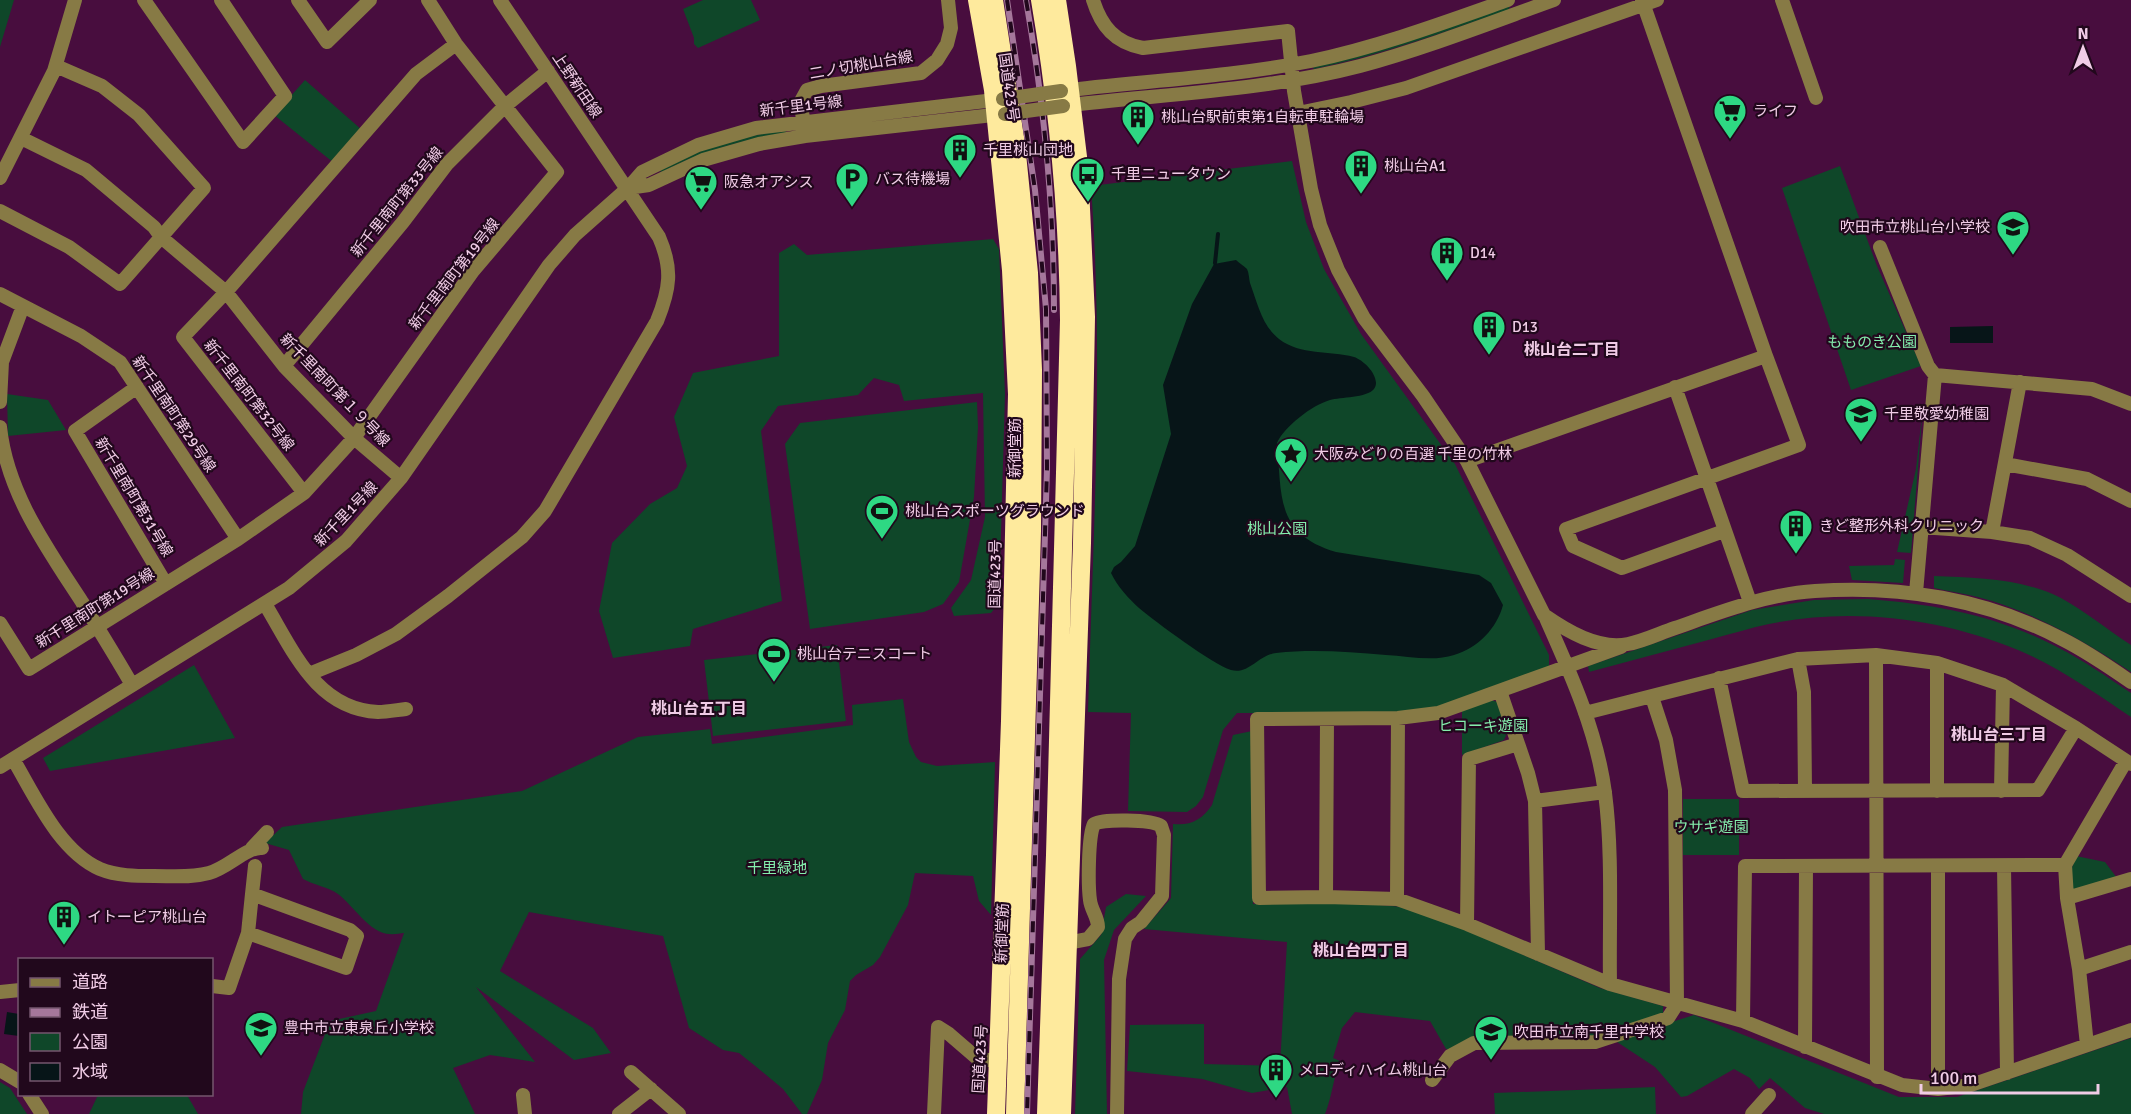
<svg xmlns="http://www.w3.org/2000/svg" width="2131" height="1114" font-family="Signika,'Noto Sans JP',sans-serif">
	<rect width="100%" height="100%" fill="#480d3e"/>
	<path fill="#0f4729" d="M0 0H14L0 47Z
		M703 0H751L760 20 698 48 694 44V38L683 9Z
		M1507 6 1510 7 1508 10C1444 32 1381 55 1314 69L1313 68 1315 66Z
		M305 80 362 130 334 163 274 115Z
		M787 130 785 133C742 140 701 152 662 172L659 171C700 148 740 136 787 130Z
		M1292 161 1306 222 1324 269 1361 334 1455 464 1549 655V668L1432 709 1394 713H1237L1223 730 1203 797 1196 806 1187 812 1128 811 1131 713 1088 712C1093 537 1104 361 1091 186Z
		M1840 166 1877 266 1921 366 1851 390 1782 188Z
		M993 239 999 249 1005 394 999 603 991 613 954 616 951 608 971 580 985 517 983 393 904 401 899 385 874 378 858 395 778 406 761 431 782 601 693 629 690 646 613 658 599 611 612 543 650 504 677 488 687 466 674 417 693 373 779 356V253L794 244 807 255Z
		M7 394 48 400 66 430 8 436Z
		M977 402 978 427 974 497 959 582 943 604 924 612 810 629 785 444 800 423Z
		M1923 406 1911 553 1897 552 1916 469Z
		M1895 559 1905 560 1903 583 1852 580 1849 566 1894 565Z
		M1934 576C1977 578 2021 578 2061 598 2085 611 2108 630 2131 645V672C2088 643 2042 617 1992 601 1973 595 1953 592 1934 588Z
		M1868 599C1935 604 1998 616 2057 647 2083 660 2107 677 2131 693V717C2095 693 2058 667 2018 650 1940 618 1852 607 1769 624 1750 628 1731 634 1712 639 1671 650 1630 661 1589 672L1588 666 1752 610 1814 600Z
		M837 645 846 721 713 736 704 660Z
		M194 665 235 738 50 771 43 758Z
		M903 699 909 742 916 757 921 762 937 766 995 762 991 915 979 901 973 876 915 873 908 905 880 957 873 965 856 975 850 981 845 1010 828 1043 822 1080 807 1114H802L783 1089 754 1065 739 1053 723 1050 689 1028 663 936 529 912 500 971 593 1028 611 1053 574 1060 476 987 535 1062 490 1055 453 1068 475 1114H301L303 1092 330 1021 376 1011 404 933C400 933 394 935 390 934 370 934 353 905 338 894 328 887 314 885 303 879L289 850 265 843 282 827 522 791 638 737 710 729 712 744 853 725 852 705Z
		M1490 700 1498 702 1507 733 1504 740 1462 755V709Z
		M1252 731 1253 904H1367L1404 907 1440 919 1600 988 1663 1006V1016L1594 1038 1455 1049H1446L1430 1021 1355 1012 1342 1028 1333 1058 1340 1061C1333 1079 1332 1097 1325 1114H1292L1287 1087 1252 1093 1202 1079 1127 1071 1130 1025 1204 1024V1064L1280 1066 1287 942 1144 929 1171 898 1173 824C1190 826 1202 820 1212 805L1233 735Z
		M1683 799H1739V855H1683Z
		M2076 856 2105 862 2117 878 2076 891 2071 888 2070 873Z
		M1126 894 1146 896 1114 930 1104 960 1107 1114H1075L1080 959 1101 935 1106 907Z
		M1694 1015 1899 1097H1957L2131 1038V1114H1824L1805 1108 1770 1078 1759 1089 1750 1078 1734 1069 1687 1096 1681 1097 1655 1067 1614 1040Z
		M0 1082 10 1088 27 1114H0Z
		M1655 1087 1656 1114H1495L1494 1093Z
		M98 1095H187L198 1114H89Z"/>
	<path fill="#071518" d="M1236 260C1239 263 1244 266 1247 269 1249 273 1249 279 1250 283 1257 302 1262 326 1279 339 1301 356 1329 350 1354 357 1364 360 1382 378 1374 389 1367 398 1340 397 1330 400 1312 405 1284 427 1277 443 1282 496 1275 534 1336 552L1479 575 1491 583 1503 605C1497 628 1478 648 1454 655 1433 662 1408 656 1386 655 1349 652 1313 649 1276 653 1258 655 1249 675 1231 670 1212 664 1156 622 1139 608 1129 599 1117 586 1111 573L1114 567 1121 562 1135 546 1171 434 1163 385 1192 304 1214 264Z
		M1993 326V343H1950V327Z
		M7 1012 19 1014V1036L4 1034Z"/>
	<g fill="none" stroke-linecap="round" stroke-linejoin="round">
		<path stroke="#071518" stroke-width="4" d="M1215 263 1218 234"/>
		<path stroke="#877a45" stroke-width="14" d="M144 0 243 142 285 96 221 0
			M298 0 327 42 370 0
			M1093 0C1101 26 1115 43 1143 48L1288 31 1294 91 1311 189 1320 225 1338 270 1364 318 1423 396 1467 461 1544 615C1567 631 1598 650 1628 644 1644 641 1660 633 1675 628 1721 612 1767 594 1815 591 1900 585 1986 599 2062 639 2086 651 2108 666 2131 682
			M1782 0 1816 98
			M1061 91C1144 81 1229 77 1311 61 1378 47 1443 23 1508 0
			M1063 106C1162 94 1264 91 1360 66 1426 48 1490 23 1554 0
			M1298 113 1351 102 1406 88 1657 0
			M804 131 801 101 807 90 821 86 921 73 937 60 947 44 951 28 948 0
			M21 138 86 170 154 227 161 237 226 292 284 366 354 438 401 478
			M0 178 54 71 75 0
			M628 188 649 185 703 160 759 144 805 136 1002 114
			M0 211 69 247 120 284 204 188 139 115 102 86 56 66
			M1880 247 1928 366 1935 375 1916 593
			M0 294 81 336 120 362 238 539
			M284 366 403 222 447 164 505 106 548 71
			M1935 375 2092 389 2131 404
			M137 387 75 431 166 584
			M1675 387 1750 602
			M0 402 2 362 23 306
			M0 427C7 493 47 548 82 602 99 630 116 657 132 685
			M1467 461 1766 356 1642 0
			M2005 464 2087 479 2131 501
			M304 493 183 337 226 292 416 74 456 44
			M1921 527 1992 532 2030 538 2067 555 2131 596
			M1724 531 1622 568 1573 546 1566 529 1799 445 1766 356
			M1992 532 2020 382
			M265 604C293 650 316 709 378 712 387 712 397 710 406 709
			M1545 616C1570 672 1597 731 1605 793 1613 854 1609 922 1610 984
			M0 623 29 669 238 539 304 493 354 438 473 271 557 172 456 44 428 0
			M1621 647 1438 713 1398 718 1257 719 1259 898 1326 897 1397 899 1467 924 1610 984 1743 1021 1902 1085 1938 1089 1971 1085 2131 1030
			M1876 655 1877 1077
			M1798 659 1804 692 1805 790
			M1937 663V791
			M309 674 356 655 396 634 448 596 522 537 545 511 657 321C670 289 673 269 659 237L500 0
			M1719 678 1743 791 2038 790 2076 728
			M1500 691 1528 773 1535 801 1538 954
			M1585 713 1798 659 1876 655 1937 663 2003 685 2076 728 2131 764
			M13 759C35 796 59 851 100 869 117 876 136 876 154 876 173 876 191 878 209 873 228 868 246 847 262 848
			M0 767 289 588 346 541 401 478 549 265 575 235 628 188 642 172 698 145 756 128 1003 99
			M2001 791 2003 685
			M1535 801 1605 792
			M252 848 267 832
			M2065 865 2126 761
			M2004 866 2007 1073
			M252 894 255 866
			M1326 897 1327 719
			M2067 898 2131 879
			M1397 899 1398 718
			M1467 924 1469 759 1518 744
			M1067 943 1088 939 1098 927C1098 917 1091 910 1090 900 1088 886 1088 836 1094 824 1103 819 1151 819 1161 826L1164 835 1162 896 1141 922 1132 928 1125 939 1119 979 1117 1114
			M2079 969 2131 952
			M212 986 229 988 248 933 252 894 350 930 357 936 346 968 248 933
			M0 992 20 990
			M1743 1021 1745 866 2065 865 2067 898 2079 969 2087 1045
			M1805 1047 1806 867
			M0 1070 20 1082
			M631 1072 679 1114
			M1432 1080 1450 1056 1474 1043 1595 1042 1668 1018 1677 1004 1675 790 1666 740 1652 697
			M1938 1089V866
			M29 1094 42 1114
			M523 1095 525 1114
			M619 1114 651 1089
			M934 1114 938 1027 949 1034 978 1059 999 1061
			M1752 1114 1769 1095"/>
		<path stroke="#feea9d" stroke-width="18" d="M977 0 993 90 1011 270 1017 394 1010 721 996 1114
			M994 0 1016 144 1029 273 1033 370 1032 531 1015 1114
			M1040 0C1058 106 1068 213 1069 320L1055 855 1046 1114
			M1057 0 1067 66 1079 165 1086 317 1082 543 1062 1114"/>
		<g stroke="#a5779b" stroke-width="6">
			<path id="rail" d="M1007 0 1035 190 1046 309 1047 469 1027 1114
				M1026 0C1044 103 1054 206 1054 310"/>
		</g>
		<use href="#rail" stroke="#21081c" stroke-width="4" stroke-dasharray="11" stroke-linecap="butt"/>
		<path stroke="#877a45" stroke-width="14" d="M1003 99 1061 91
			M1005 114 1063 106"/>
	</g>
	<defs>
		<g id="supermarket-pin" transform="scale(1.725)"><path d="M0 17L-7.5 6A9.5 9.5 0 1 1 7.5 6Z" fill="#2ed883" stroke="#21081c"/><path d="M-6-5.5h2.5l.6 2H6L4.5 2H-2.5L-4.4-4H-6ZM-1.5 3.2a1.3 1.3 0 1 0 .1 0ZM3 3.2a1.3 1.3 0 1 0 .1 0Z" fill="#111"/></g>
		<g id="building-pin" transform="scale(1.725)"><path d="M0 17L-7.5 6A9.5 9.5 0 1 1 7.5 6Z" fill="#2ed883" stroke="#21081c"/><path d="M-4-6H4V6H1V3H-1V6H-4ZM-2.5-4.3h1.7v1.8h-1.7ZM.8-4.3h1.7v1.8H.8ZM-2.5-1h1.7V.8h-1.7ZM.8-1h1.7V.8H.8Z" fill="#111"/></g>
		<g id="bus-pin" transform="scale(1.725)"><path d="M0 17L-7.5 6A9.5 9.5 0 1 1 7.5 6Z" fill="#2ed883" stroke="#21081c"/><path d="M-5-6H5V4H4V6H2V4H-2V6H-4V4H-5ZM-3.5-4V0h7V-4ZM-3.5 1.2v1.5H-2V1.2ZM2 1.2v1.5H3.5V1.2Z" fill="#111"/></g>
		<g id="parking-pin" transform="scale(1.725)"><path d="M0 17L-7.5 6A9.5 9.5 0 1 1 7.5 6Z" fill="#2ed883" stroke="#21081c"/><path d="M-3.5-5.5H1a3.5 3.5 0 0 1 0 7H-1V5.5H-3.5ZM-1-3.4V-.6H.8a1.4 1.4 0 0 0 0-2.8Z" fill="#111"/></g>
		<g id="school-pin" transform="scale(1.725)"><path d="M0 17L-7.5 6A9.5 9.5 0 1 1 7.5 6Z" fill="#2ed883" stroke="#21081c"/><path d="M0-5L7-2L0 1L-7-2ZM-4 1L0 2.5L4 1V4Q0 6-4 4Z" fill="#111"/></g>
		<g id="sight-pin" transform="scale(1.725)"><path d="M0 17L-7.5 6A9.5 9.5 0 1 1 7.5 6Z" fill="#2ed883" stroke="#21081c"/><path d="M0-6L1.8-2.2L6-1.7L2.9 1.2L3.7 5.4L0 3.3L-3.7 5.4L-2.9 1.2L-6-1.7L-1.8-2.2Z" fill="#111"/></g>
		<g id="stadium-pin" transform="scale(1.725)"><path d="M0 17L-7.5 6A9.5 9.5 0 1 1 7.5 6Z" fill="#2ed883" stroke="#21081c"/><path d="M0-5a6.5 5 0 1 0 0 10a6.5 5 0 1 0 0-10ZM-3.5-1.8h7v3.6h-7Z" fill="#111"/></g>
	</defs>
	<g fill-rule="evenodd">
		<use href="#supermarket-pin" x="1730" y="111"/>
		<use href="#building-pin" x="1138" y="117"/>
		<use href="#building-pin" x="960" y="150"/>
		<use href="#building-pin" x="1361" y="166"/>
		<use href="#bus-pin" x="1088" y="174"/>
		<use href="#parking-pin" x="852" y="179"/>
		<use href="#supermarket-pin" x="701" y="182"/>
		<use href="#school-pin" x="2013" y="227"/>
		<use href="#building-pin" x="1447" y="253"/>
		<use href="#building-pin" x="1489" y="327"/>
		<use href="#school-pin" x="1861" y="414"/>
		<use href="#sight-pin" x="1291" y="454"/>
		<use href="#stadium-pin" x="882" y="511"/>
		<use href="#building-pin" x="1796" y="526"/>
		<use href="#stadium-pin" x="774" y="654"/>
		<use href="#building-pin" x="64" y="917"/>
		<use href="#school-pin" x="261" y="1028"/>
		<use href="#school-pin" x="1491" y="1032"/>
		<use href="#building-pin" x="1276" y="1070"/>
	</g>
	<g text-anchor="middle" stroke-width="4.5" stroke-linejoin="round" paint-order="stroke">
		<g font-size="15" fill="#f0cce6" stroke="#21081c">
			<text transform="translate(861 65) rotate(-10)" y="5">二ノ切桃山台線</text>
			<text transform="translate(577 85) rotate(56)" y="5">上野新田線</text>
			<text transform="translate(1009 87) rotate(82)" y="5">国道423号</text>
			<text transform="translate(801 106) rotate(-7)" y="5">新千里1号線</text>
			<text transform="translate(397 202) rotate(-51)" y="5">新千里南町第33号線</text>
			<text transform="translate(454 274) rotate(-52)" y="5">新千里南町第19号線</text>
			<text transform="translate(335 390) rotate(46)" y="5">新千里南町第１９号線</text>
			<text transform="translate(249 395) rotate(52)" y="5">新千里南町第32号線</text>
			<text transform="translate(174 414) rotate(56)" y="5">新千里南町第29号線</text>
			<text transform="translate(1015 448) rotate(-90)" y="5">新御堂筋</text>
			<text transform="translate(134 497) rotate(59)" y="5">新千里南町第31号線</text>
			<text transform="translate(346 514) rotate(-46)" y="5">新千里1号線</text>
			<text transform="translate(995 574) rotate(-89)" y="5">国道423号</text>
			<text transform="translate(95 608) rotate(-32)" y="5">新千里南町第19号線</text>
			<text transform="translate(1002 933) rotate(-88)" y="5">新御堂筋</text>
			<text transform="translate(980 1059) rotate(-87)" y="5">国道423号</text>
		</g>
		<g font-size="15" fill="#f0cce6" stroke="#21081c" text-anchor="start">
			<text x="1753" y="116">ライフ</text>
			<text x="1161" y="122">桃山台駅前東第1自転車駐輪場</text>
			<text x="983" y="155">千里桃山団地</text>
			<text x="1384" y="171">桃山台A1</text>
			<text x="1111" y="179">千里ニュータウン</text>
			<text x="875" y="184">バス待機場</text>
			<text x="724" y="187">阪急オアシス</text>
			<text x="1990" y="232" text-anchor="end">吹田市立桃山台小学校</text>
			<text x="1470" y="258">D14</text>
			<text x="1512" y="332">D13</text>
			<text x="1884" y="419">千里敬愛幼稚園</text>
			<text x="1314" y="459">大阪みどりの百選 千里の竹林</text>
			<text x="905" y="516">桃山台スポーツグラウンド</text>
			<text x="1819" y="531">きど整形外科クリニック</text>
			<text x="797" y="659">桃山台テニスコート</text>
			<text x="87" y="922">イトーピア桃山台</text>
			<text x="284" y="1033">豊中市立東泉丘小学校</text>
			<text x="1514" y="1037">吹田市立南千里中学校</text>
			<text x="1299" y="1075">メロディハイム桃山台</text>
		</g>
		<g font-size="15" fill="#84edac" stroke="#21081c">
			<text x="1872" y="347">もものき公園</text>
			<text x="1277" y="534">桃山公園</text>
			<text x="1483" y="731">ヒコーキ遊園</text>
			<text x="1711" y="832">ウサギ遊園</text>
			<text x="777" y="873">千里緑地</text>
		</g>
		<g font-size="16" font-weight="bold" fill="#f0cce6" stroke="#21081c">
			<text x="1572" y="355">桃山台二丁目</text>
			<text x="699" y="714">桃山台五丁目</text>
			<text x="1999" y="740">桃山台三丁目</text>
			<text x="1361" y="956">桃山台四丁目</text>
		</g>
	</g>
	<rect x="18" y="958" width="195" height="138" fill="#21081c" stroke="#74566d" stroke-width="1.5"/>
	<rect x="30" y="978" width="30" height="9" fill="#877a45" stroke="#74566d" stroke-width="1.5"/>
	<text x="72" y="988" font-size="18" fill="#f0cce6">道路</text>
	<rect x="30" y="1008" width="30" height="9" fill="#a5779b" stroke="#74566d" stroke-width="1.5"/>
	<text x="72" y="1018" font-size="18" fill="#f0cce6">鉄道</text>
	<rect x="30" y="1033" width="30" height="18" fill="#0f4729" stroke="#74566d" stroke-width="1.5"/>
	<text x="72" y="1048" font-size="18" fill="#f0cce6">公園</text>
	<rect x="30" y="1063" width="30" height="18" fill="#071518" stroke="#74566d" stroke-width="1.5"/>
	<text x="72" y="1078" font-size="18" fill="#f0cce6">水域</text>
	<g transform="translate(2083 48)" stroke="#21081c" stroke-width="4.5" paint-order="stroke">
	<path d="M0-4.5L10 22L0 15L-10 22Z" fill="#f0cce6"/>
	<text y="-9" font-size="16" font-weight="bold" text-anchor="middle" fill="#f0cce6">N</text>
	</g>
	<path d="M1921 1084v9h177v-9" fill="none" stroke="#f0cce6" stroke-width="3"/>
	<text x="1930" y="1084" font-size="18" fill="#f0cce6" stroke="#21081c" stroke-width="4.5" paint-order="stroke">100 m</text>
</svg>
